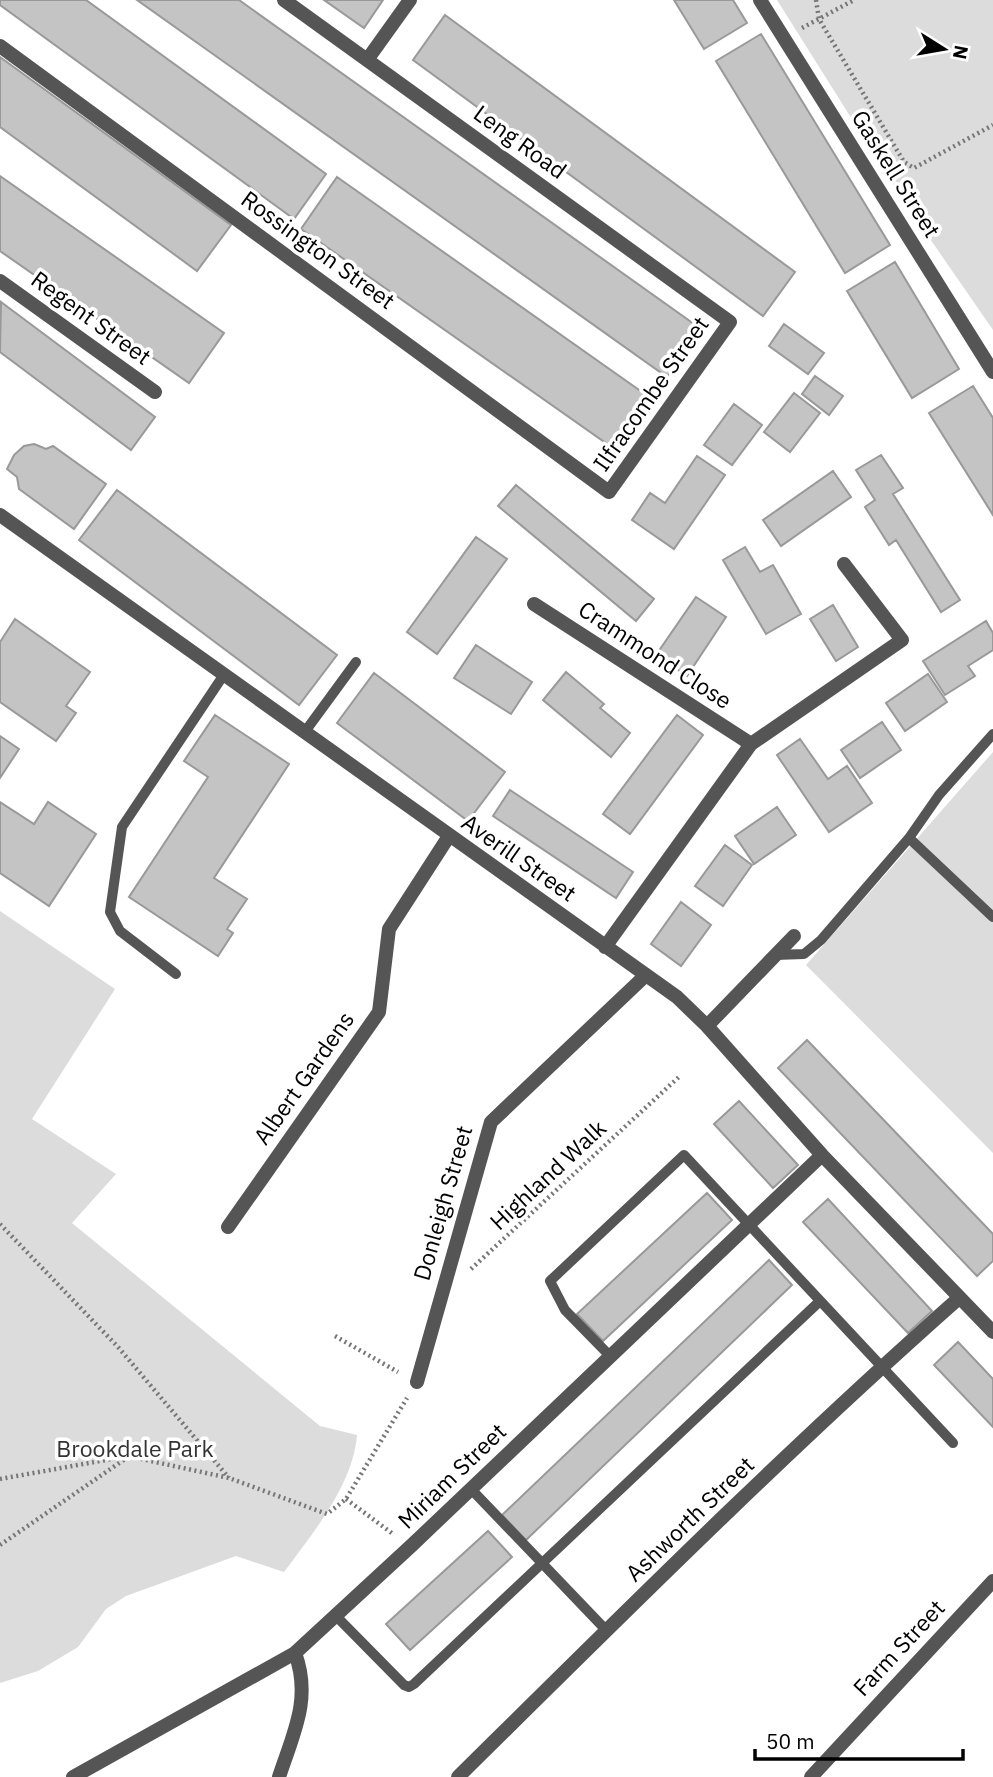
<svg xmlns="http://www.w3.org/2000/svg" width="993" height="1777" font-family="'IBM Plex Sans',sans-serif">
	<rect width="100%" height="100%" fill="#fff"/>
	<path fill="#dcdcdc" d="M777 0H993V330L899 194Z
		M993 752V1153L806 965Z
		M0 911 115 989 32 1119 116 1174 72 1223 320 1426 357 1435C353 1485 313 1533 284 1572L236 1556 126 1596 106 1609 78 1647 38 1671 0 1683Z"/>
	<path fill="#c4c4c4" stroke="#999" stroke-width="2" d="M0 0H86L326 174 294 219 0 5Z
		M137 0H239L701 329 667 377Z
		M324 0H383L364 28Z
		M674 0H733L747 23 704 49Z
		M445 15 795 272 763 316 413 60Z
		M761 34 890 245 845 273 716 61Z
		M0 57 231 225 197 271 0 127Z
		M0 176 224 333 189 383 0 251Z
		M337 177 649 397 613 448 301 229Z
		M895 262 959 369 912 398 847 291Z
		M1 302 155 417 131 450 0 352Z
		M784 324 824 353 808 374 769 346Z
		M815 376 843 396 829 415 802 394Z
		M973 386 993 418V515L929 413Z
		M794 393 820 413 790 452 764 432Z
		M734 404 762 425 732 465 704 445Z
		M34 444 46 449 53 446 106 484 74 529 19 489 17 477 7 469 14 455 24 446Z
		M881 455 903 488 893 494 960 600 941 612 896 540 889 545 865 507 875 500 856 470Z
		M697 456 725 475 674 549 632 520 650 493 665 503Z
		M833 471 851 497 781 546 763 520Z
		M516 485 654 599 636 621 498 506Z
		M117 490 337 655 299 705 79 540Z
		M476 537 507 559 437 654 407 632Z
		M745 547 760 572 773 565 801 614 766 634 723 560Z
		M696 597 726 617 687 676 656 655Z
		M833 605 858 647 836 661 810 619Z
		M15 619 90 672 66 706 76 713 56 741 0 702V642Z
		M986 621 993 633V650L968 666 975 676 945 695 923 661Z
		M476 645 532 682 511 714 454 678Z
		M566 672 604 704 600 708 630 733 611 757 543 700Z
		M374 673 505 772 468 821 337 723Z
		M928 674 947 702 905 731 886 703Z
		M215 715 289 764 214 878 247 899 227 929 233 933 218 956 129 897 208 777 184 761Z
		M677 715 703 735 630 834 603 814Z
		M882 722 901 750 860 778 841 750Z
		M0 736 19 749 0 778Z
		M800 739 828 779 847 766 872 803 829 832 777 755Z
		M510 790 633 872 616 898 493 816Z
		M0 802 34 824 48 802 96 834 49 906 0 873Z
		M777 807 796 835 754 864 735 836Z
		M725 845 752 865 723 906 695 886Z
		M681 902 711 925 681 966 651 944Z
		M807 1040 993 1234V1261L977 1276 778 1068Z
		M739 1101 798 1165 773 1188 714 1124Z
		M707 1193 732 1220 603 1341 577 1314Z
		M828 1199 932 1311 908 1333 803 1222Z
		M769 1260 792 1285 526 1540 502 1515Z
		M958 1342 993 1379V1427L934 1365Z
		M488 1531 512 1557 410 1650 386 1624Z"/>
	<g fill="none" stroke-linecap="round" stroke-linejoin="round">
		<path stroke="#777" stroke-width="4.5" stroke-dasharray="2 3.5" stroke-linecap="butt" d="M816 0 819 19 904 162 914 168 993 125
			M802 28 854 0
			M0 1224 118 1347 229 1478
			M471 1269 681 1075
			M335 1336 398 1372
			M0 1479 128 1456 229 1478 327 1514 346 1499 407 1398
			M346 1499 393 1534
			M0 1545 125 1459"/>
		<path stroke="#555" stroke-width="10" d="M304 733 356 662
			M909 838 993 917
			M775 955 804 954 821 940 909 838 939 795 993 734
			M176 974 120 931 110 912 122 827 223 676
			M610 1356 565 1310 550 1281 684 1155 953 1443
			M471 1489 606 1630
			M336 1616 404 1685 409 1687 414 1684 820 1301"/>
		<path stroke="#555" stroke-width="14" d="M760 0 993 372
			M0 46 609 492 730 322 284 0
			M367 60 410 0
			M0 281 155 392
			M0 515 677 997 707 1026 822 1155 993 1332
			M534 604 751 744
			M605 947 751 744 902 640 844 564
			M707 1026 794 936
			M228 1227 379 1012 389 929 449 836
			M417 1382 491 1122 646 975
			M73 1777 295 1653 411 1546 822 1155
			M279 1777C293 1734 312 1699 295 1653
			M458 1777C622 1615 786 1451 959 1298
			M811 1777 993 1581"/>
	</g>
	<g text-anchor="middle" stroke-width="7" stroke-linejoin="round" paint-order="stroke">
		<g font-size="23" fill="#000" stroke="#fff">
			<text transform="translate(520 142) rotate(36)" y="8">Leng Road</text>
			<text transform="translate(896 174) rotate(58)" y="8">Gaskell Street</text>
			<text transform="translate(318 250) rotate(36)" y="8">Rossington Street</text>
			<text transform="translate(91 318) rotate(36)" y="8">Regent Street</text>
			<text transform="translate(651 394) rotate(-55)" y="8">Ilfracombe Street</text>
			<text transform="translate(655 655) rotate(33)" y="8">Crammond Close</text>
			<text transform="translate(519 858) rotate(35)" y="8">Averill Street</text>
			<text transform="translate(304 1078) rotate(-55)" y="8">Albert Gardens</text>
			<text transform="translate(548 1175) rotate(-43)" y="8">Highland Walk</text>
			<text transform="translate(443 1203) rotate(-74)" y="8">Donleigh Street</text>
			<text transform="translate(452 1476) rotate(-44)" y="8">Miriam Street</text>
			<text transform="translate(690 1519) rotate(-44)" y="8">Ashworth Street</text>
			<text transform="translate(899 1648) rotate(-47)" y="8">Farm Street</text>
		</g>
		<g font-size="23" fill="#333" stroke="#fff">
			<text x="135" y="1457">Brookdale Park</text>
		</g>
	</g>
	<g transform="translate(944 49) rotate(101)" stroke="#ffffff" stroke-width="5" paint-order="stroke">
	<path d="M0-5L12 26L0 18L-12 26Z" fill="#000000"/>
	<text y="-10" font-size="19" font-weight="bold" text-anchor="middle" fill="#000000">N</text>
	</g>
	<path d="M755 1749v10h208v-10" fill="none" stroke="#000000" stroke-width="3.5"/>
	<text x="766" y="1749" font-size="21" fill="#000000" stroke="#ffffff" stroke-width="5" paint-order="stroke">50 m</text>
</svg>
